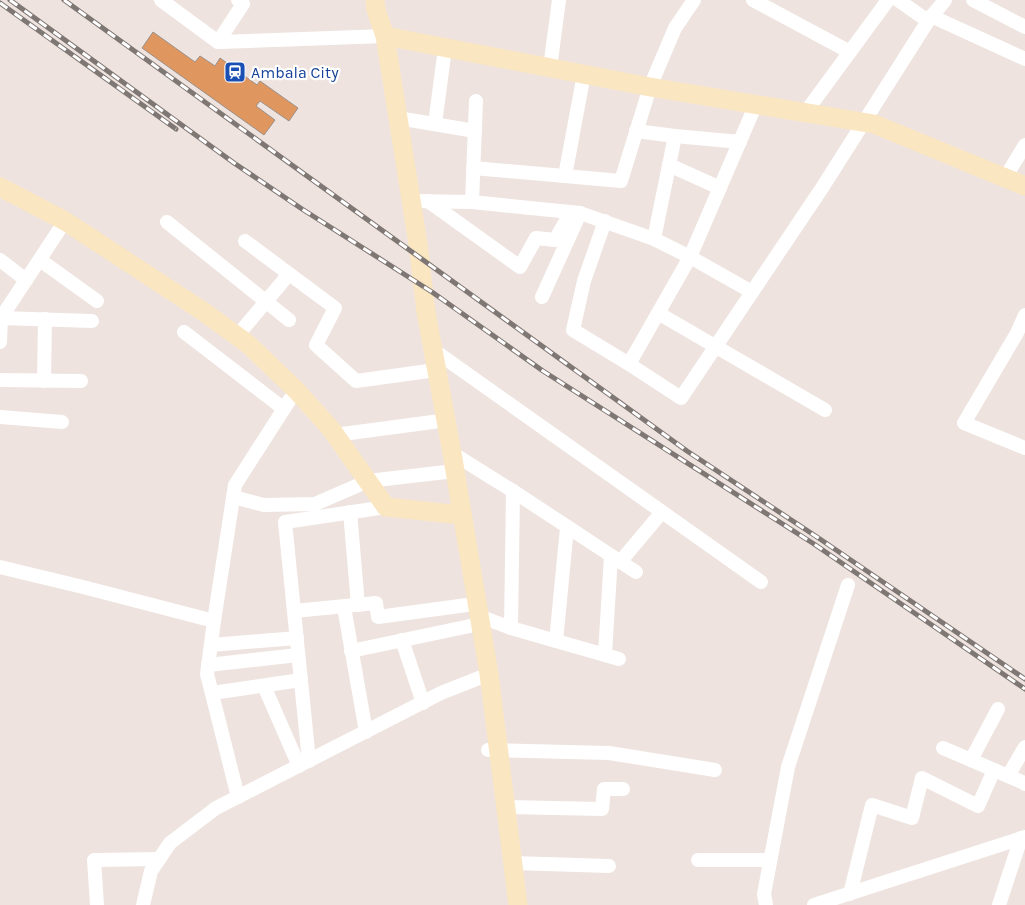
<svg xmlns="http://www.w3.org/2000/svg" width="1025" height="905" font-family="Karla,sans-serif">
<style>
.building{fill:#e0965f;stroke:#9a918b}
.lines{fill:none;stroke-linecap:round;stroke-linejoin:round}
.street{stroke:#fff;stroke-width:14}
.secondary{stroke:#fbe6c2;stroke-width:19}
.rail-casing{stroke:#7f7774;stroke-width:5}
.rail{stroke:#fff;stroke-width:3;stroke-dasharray:9;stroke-linecap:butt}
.labels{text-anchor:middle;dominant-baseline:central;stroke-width:4.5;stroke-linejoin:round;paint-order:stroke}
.transit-label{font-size:16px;fill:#164399;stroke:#fff;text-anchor:start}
</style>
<rect width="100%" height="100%" fill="#eee3de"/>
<path class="building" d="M153 32 195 62 200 56 215 66 220 58 257 85 260 81 298 108 289 121 260 101 256 106 275 120 264 135 142 48Z"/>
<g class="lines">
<g class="street">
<path d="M161 0 218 42 385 36"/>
<path d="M753 0 850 52"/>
<path d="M898 0 928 21"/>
<path d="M973 0 1025 27"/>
<path d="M931 16 1025 59"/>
<path d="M218 42 243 4 238 0"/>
<path d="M550 68 559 0"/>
<path d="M805 113 888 0"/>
<path d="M398 118 475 131"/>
<path d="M435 124 445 48"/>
<path d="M636 131 675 136 740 142"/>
<path d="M669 165 720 188"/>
<path d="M473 168 621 181 650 87 675 28 694 0"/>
<path d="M565 176 584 74"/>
<path d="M1005 178 1025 145"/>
<path d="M411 201 472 202 580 213 654 239 690 257 752 292"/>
<path d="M428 201 520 267 536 238 555 240 571 212"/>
<path d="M472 202 476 101"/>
<path d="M605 221 584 281 573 330 629 364 681 398 822 188 928 21 945 0"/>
<path d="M167 222 289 320"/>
<path d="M654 239 675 136"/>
<path d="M245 241 335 308 316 345 356 381 436 370"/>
<path d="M0 260 26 280"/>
<path d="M40 260 97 301"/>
<path d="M542 297 580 213"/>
<path d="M658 313 825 410"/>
<path d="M1025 315 1017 333 964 423 1025 448"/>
<path d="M1 318 92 321"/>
<path d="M184 332 284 409"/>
<path d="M237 336 289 274"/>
<path d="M0 342 1 318 65 221"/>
<path d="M432 349 761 582"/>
<path d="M629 364 690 257 756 104"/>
<path d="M0 380 81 381"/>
<path d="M44 381 45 319"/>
<path d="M0 417 62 422"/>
<path d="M335 435 440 421"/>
<path d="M452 453 513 491 636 572"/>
<path d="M233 497 264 505 315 504 368 481 446 472"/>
<path d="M350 512 358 605"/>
<path d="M620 562 662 512"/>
<path d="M0 567 83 587 214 621"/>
<path d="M344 607 366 732"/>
<path d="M294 611 376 603 378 617 467 605"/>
<path d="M479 616 511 628 619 659"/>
<path d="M511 628 513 491"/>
<path d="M402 640 423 703"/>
<path d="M556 641 567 528"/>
<path d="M211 645 297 638"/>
<path d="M351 651 470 626"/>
<path d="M605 654 611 556"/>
<path d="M208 665 298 655"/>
<path d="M264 686 299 766"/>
<path d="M212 693 301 680"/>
<path d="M943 748 1022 782 1025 784"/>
<path d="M488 750 609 753 715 770"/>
<path d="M971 760 998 709"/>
<path d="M309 761 285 522 386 507"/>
<path d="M1008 776 1025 747"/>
<path d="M238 797 207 674 214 621 235 485 296 390"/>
<path d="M506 807 602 809 604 789H623"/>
<path d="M698 860H770"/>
<path d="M513 863 609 866"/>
<path d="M850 894 872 805 912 818 922 778 978 806 994 770"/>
<path d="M97 905 94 860 159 859"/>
<path d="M143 905 151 871 170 843 216 808 441 693 489 674"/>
<path d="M766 905 764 894 788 767 848 585"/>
<path d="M814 905 1025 837"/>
<path d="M999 905 1021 838"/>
</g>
<g class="secondary">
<path d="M375 0 376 10 385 36 418 244 426 312 452 453 489 674 518 905"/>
<path d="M385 36 650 87 874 124 1025 186"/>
<path d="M0 187 65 221 204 312 248 344 296 390 331 429 386 507 452 514H462"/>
</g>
<g class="rail-casing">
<g id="rail">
<path d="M10 0 234 163 302 209 432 292 543 371 814 544 1025 689"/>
<path d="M64 0 687 451 820 539 1025 679"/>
<path d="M0 3 176 129"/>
</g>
</g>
<use href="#rail" class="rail"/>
</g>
<defs>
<g id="station-square" transform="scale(1.125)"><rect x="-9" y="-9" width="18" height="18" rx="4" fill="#1a4fb4" stroke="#fff"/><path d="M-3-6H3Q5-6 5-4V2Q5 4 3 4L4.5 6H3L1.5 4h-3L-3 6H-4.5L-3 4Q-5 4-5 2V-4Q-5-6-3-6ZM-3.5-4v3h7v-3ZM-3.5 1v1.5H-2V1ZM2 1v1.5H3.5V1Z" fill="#fff"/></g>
</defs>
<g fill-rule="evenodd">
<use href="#station-square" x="235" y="72"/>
</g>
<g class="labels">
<g class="transit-label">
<text x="251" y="72">Ambala City</text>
</g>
</g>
</svg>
